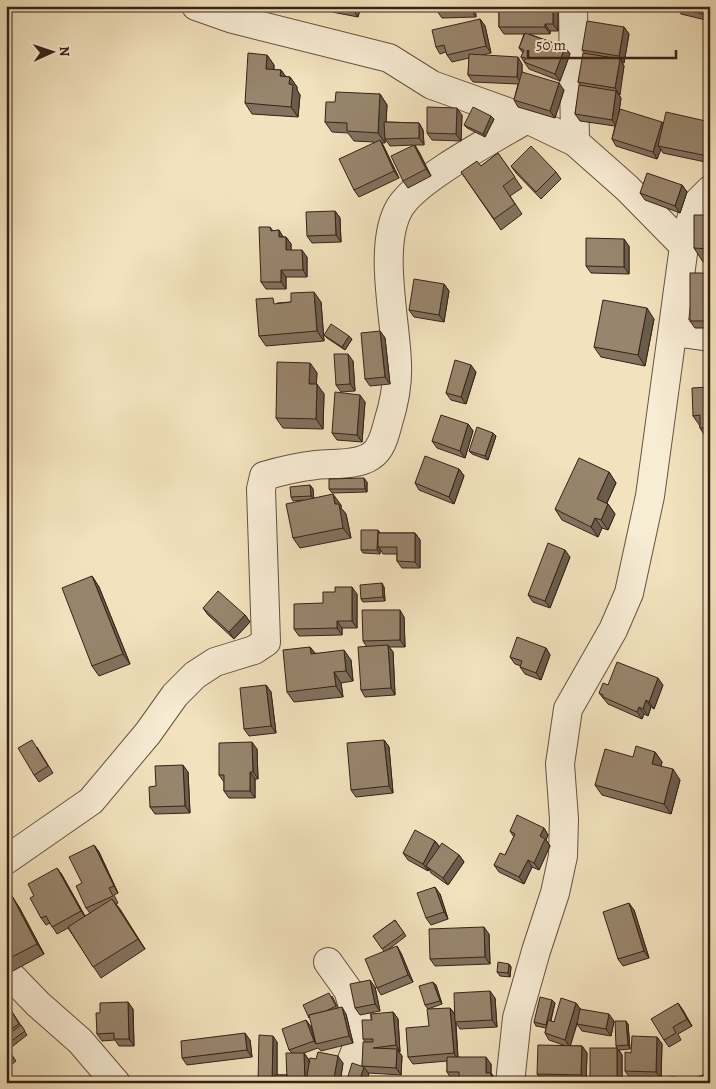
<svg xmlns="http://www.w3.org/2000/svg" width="716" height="1089" font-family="Alegreya,serif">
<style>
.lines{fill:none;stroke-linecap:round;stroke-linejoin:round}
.minor-casing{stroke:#665140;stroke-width:30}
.minor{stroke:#f7ecd4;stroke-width:28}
.wall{fill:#83725e;stroke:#372117}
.shaded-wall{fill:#6a5d4c;stroke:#372117}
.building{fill:#98856d;stroke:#372117}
</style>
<rect width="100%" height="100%" fill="#f2e2bd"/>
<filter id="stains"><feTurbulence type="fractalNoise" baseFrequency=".004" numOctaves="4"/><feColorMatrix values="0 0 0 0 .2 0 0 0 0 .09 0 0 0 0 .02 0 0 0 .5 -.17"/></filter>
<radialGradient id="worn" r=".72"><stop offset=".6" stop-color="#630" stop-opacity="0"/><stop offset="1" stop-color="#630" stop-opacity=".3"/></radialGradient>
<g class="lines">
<g class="minor-casing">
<g id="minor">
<path d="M196 6 233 19 389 58 432 85 527 119 575 142 627 188 684 246"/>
<path d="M573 6 575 142"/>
<path d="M674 332 710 337"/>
<path d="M6 860 91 801 148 733 175 695 195 675 215 662 254 650 266 642 261 489 264 476C281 471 298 467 316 465 332 463 357 466 371 456 382 449 385 434 388 423 394 404 398 384 397 364 396 320 377 245 400 207 418 178 495 138 527 119"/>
<path d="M328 962 348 990 356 1016 359 1042 343 1083"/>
<path d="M6 971 38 1004 80 1041 116 1083"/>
<path d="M510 1083 517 1018 536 951 555 893 563 856 564 819 560 764 568 709 613 630 629 593 650 496 684 246 695 205 710 190"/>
</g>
</g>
<use href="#minor" class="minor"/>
</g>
<g class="wall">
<path d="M329 6H361L358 17 332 12Z"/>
<path d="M437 6H475L476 17 442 18 437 11Z"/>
<path d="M710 6V21L681 14 676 7Z"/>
<path d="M494 7 558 8V31H550V34H529L565 47 570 54 560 81 529 69 521 57 523 53 519 48 524 34H504L499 27V14Z"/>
<path d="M480 19 485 26 491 53 482 55 522 64V72L564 90 555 118 518 107 514 100 518 84 473 82 468 75 469 58 452 62 447 55 446 52 440 54 436 47Z"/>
<path d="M624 27 629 34 624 63H622L624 66 619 95 621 98 618 117 662 122 663 124 710 122V163L663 153 661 149 657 159 616 146 612 139 615 126 580 121 575 114 580 85 578 82 585 54 582 50Z"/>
<path d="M267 55 274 65V70H281L286 77H290L297 87V90L300 95 298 117 252 114 245 103Z"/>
<path d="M380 94 387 105 386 122 419 123 423 130 424 145H415L419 152 431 176 408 188 403 181 413 145 390 146 385 139V143H382L384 147 399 178 359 197 354 190 374 142 354 141 348 133 332 132 325 122 335 102Z"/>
<path d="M462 115 461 141 432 140 427 133Z"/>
<path d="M491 116 494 119 485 137 467 128 464 125Z"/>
<path d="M498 153 522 188 510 196 522 214 501 230 461 172 481 166Z"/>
<path d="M511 166 556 172 561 179 541 199 516 173Z"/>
<path d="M682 185 687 192 680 213 645 200 640 193Z"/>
<path d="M335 211 340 218 341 242 312 243 307 236Z"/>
<path d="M710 215V262H703L694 248Z"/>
<path d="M270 227 273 231 279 230 283 237H286L291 244V250L307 257V277H286V289H266L261 282Z"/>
<path d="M629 246V274L591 273 586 266Z"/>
<path d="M710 273V328H695L690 321Z"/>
<path d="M444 284 449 291 444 322 414 317 409 310Z"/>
<path d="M291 302H321L324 341 266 346 259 336 277 303Z"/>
<path d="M654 319 645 366 601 357 594 347Z"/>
<path d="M380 331 385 338 390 384 370 386 365 379Z"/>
<path d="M324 335 352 339 345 350 327 338Z"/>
<path d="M353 361 355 391 341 392 336 385Z"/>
<path d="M310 363 317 373 316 384 324 394 323 429 283 428 276 418Z"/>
<path d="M710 367V439H707L700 428V426L693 416 709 387Z"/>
<path d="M476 372 466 404 451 400 446 393Z"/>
<path d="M365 402 362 442 337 440 332 433Z"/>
<path d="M468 424 473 431 465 458 437 448 432 441Z"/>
<path d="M493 433 496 436 488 460 472 454 469 451Z"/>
<path d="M459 469 464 476 454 504 419 490 415 483Z"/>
<path d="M609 472 616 483 607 503 608 504 615 514 608 530 602 528 598 537 562 520 555 509Z"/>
<path d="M367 482V492L332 493 329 489Z"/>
<path d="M310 485 313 489V498L341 505V508L346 514 351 538 300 548 293 538 303 500 293 501 291 497Z"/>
<path d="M378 530 380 533H415L420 540V568H402L397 561V554H383L380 549V554L363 553 361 550Z"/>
<path d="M570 557 550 608 533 602 528 595Z"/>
<path d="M92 576 99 587 130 664 99 676 92 666Z"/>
<path d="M384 587 385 601 363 602 361 599Z"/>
<path d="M357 594V628H342V635L299 636 294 629 323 603Z"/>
<path d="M203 608 245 615 250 622 234 639 208 615Z"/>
<path d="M404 617 405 647H389L393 652 395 695 365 697 361 690 367 647 363 641Z"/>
<path d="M310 647 315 653 351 660 353 681 341 683 343 697 294 702 287 692Z"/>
<path d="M546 648 550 655 541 680 525 674 520 667 521 666 515 664 510 657Z"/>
<path d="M266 685 271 692 276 733 249 736 244 729Z"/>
<path d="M608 685H663L654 709 651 707 648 716 644 714 642 719 608 704 599 693Z"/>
<path d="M384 740 389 747 393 793 356 797 351 790Z"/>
<path d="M37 747 53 773 39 782 34 775Z"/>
<path d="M257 749 258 779H255V798H229L224 791V782L219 775Z"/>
<path d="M655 752 662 762 661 766 680 780 671 814 602 795 595 785 633 757Z"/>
<path d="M188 772 190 813 155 814 150 807 156 786Z"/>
<path d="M544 828 548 835 546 840 550 846 539 870 532 867 524 884 499 872 494 865 505 855 514 837 510 831Z"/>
<path d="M435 841 440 847 459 855 464 862 448 885 431 873 429 869 428 871 408 860 403 853Z"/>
<path d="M94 845 99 852 118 893 114 895 118 903 116 904 145 949 101 978 68 928 57 934 50 923 46 925 41 918 34 896 57 868 62 875 85 916 90 913 86 908 82 883Z"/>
<path d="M440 894 448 919 431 925 426 918Z"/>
<path d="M6 899 19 907 44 954 11 972 6 966Z"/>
<path d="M634 910 649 958 623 966 618 959Z"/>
<path d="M395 920 406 936 389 949 401 953 413 982 381 995 377 988 384 951 373 936Z"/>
<path d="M489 934 490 964 435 966 430 959Z"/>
<path d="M509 964 511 967 510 977 500 976 497 972Z"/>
<path d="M433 982 436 985 442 1004 428 1009 425 1005Z"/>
<path d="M375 987 380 1011 360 1015 355 1008Z"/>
<path d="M332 996 338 1008 346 1014 353 1043 321 1051 318 1048 304 1053 309 1060V1066L343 1063 340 1083H258L277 1042V1075H287L292 1053 289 1050 306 1020 311 1027Z"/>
<path d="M495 998 497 1027 460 1029 456 1023 458 1057 491 1064V1073L496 1080H452L447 1072V1061L413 1064 408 1057 429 1026 450 1008 455 1014Z"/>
<path d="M555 1003 551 1021 554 1022 576 1003 580 1009 614 1021 611 1036 582 1031 577 1024 578 1021 570 1046H582L587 1053 586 1082 542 1081 537 1074 566 1046 549 1040 545 1033 546 1028 536 1026 534 1022Z"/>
<path d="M678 1003 692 1026 678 1034 681 1040 669 1047 664 1040Z"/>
<path d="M9 1007 27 1035 8 1050 16 1061 11 1065 6 1058V1008Z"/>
<path d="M133 1009 134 1046H119L115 1040 102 1041 97 1034 100 1013Z"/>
<path d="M393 1012 398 1019 400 1052H399L402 1056 401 1075 368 1073 369 1074 346 1083 363 1067 362 1066 365 1042 363 1039 372 1020Z"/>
<path d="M628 1024 630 1049 619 1050 622 1055V1083H591L590 1081 617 1048 616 1046Z"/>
<path d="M657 1037 662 1044 661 1078 675 1077 679 1083H648L654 1079 630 1078 625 1071 631 1053Z"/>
<path d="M250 1040 252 1057 187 1065 182 1058Z"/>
</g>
<g class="shaded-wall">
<path d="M354 6H361L358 17 353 10Z"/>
<path d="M471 6H475L476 17 471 10Z"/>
<path d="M553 6H557L558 8V31L553 24Z"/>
<path d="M480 19 485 26 491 53 486 46Z"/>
<path d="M545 24 550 31V34L545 27Z"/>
<path d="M624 27 629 34 624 63 619 56Z"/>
<path d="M565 47 570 54 560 81 555 74Z"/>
<path d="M267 55 274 65 273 79 266 69Z"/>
<path d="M518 57 522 64V84L517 77Z"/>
<path d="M620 59 624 66 620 95 615 88Z"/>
<path d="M281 70 288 80 280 76Z"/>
<path d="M290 77 297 87V90L300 95 298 117 291 107 289 84Z"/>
<path d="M559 83 564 90 555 118 550 111Z"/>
<path d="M616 91 621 98 617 127 612 120Z"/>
<path d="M380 94 387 105 385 143 378 133Z"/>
<path d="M457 108 462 115 461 141 456 134Z"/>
<path d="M491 116 494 119 485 137 483 134Z"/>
<path d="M662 122 667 129 658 146 661 149 657 159 653 152Z"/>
<path d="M419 123 423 130 424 145 419 138Z"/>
<path d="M380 140 384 147 399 178 394 171Z"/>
<path d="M414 145 419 152 431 176 426 169Z"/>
<path d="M682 185 687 192 680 213 675 206Z"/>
<path d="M335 211 340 218 341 242 336 235Z"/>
<path d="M279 230 283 237H279Z"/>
<path d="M286 237 291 244V257L286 250Z"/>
<path d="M624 239 629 246V274L624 267Z"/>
<path d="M302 250 307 257V277L303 270Z"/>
<path d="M281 270 286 277V289L281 282Z"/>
<path d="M444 284 449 291 444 322 439 315Z"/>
<path d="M314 292 321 302 324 341 317 331Z"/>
<path d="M647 308 654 319 645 366 638 355Z"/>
<path d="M380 331 385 338 390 384 385 377Z"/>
<path d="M349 336 352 339 345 350 342 347Z"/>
<path d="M348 354 353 361 355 391 350 384Z"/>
<path d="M310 363 317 373 316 394 309 384Z"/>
<path d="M471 365 476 372 466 404 461 397Z"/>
<path d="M317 384 324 394 323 429 316 419Z"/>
<path d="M360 395 365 402 362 442 357 435Z"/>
<path d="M468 424 473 431 465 458 460 451Z"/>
<path d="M493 433 496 436 488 460 485 456Z"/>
<path d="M459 469 464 476 454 504 449 497Z"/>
<path d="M609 472 616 483 604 509 597 499Z"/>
<path d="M364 478 367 482V492L365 489Z"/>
<path d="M310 485 313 489 314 500 311 496Z"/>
<path d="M333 494 341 505V508L346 514 351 538 343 528 335 504Z"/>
<path d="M608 504 615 514 608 530 601 520Z"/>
<path d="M595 518 602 528 598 537 591 527Z"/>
<path d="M378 530 380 533 378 547 380 549V554L377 550Z"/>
<path d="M415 533 420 540V568L415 562Z"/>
<path d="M565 550 570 557 550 608 545 601Z"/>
<path d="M92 576 99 587 130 664 123 654Z"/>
<path d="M382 583 384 587 385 601 383 597Z"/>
<path d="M352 587 357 594V628L352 621Z"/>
<path d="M400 610 404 617 405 647 400 640Z"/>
<path d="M245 615 250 622 234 639 229 632Z"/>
<path d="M337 621 342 628V635L337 628Z"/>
<path d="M388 645 393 652 395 695 391 688Z"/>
<path d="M310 647 318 658 311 654Z"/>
<path d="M546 648 550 655 541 680 536 673Z"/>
<path d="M344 650 351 660 353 681 346 671Z"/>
<path d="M334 672 341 683 343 697 336 686Z"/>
<path d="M658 678 663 685 654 709 649 702Z"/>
<path d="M266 685 271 692 276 733 271 726Z"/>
<path d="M646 700 651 707 648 716 643 709Z"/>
<path d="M639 707 644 714 642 719 637 712Z"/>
<path d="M384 740 389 747 393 793 389 786Z"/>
<path d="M252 742 257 749 258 779 253 772Z"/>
<path d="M655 752 662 762 659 774 652 764Z"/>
<path d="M183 765 188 772 190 813 185 806Z"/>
<path d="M673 769 680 780 671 814 664 804Z"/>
<path d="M250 772 255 779V798L250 791Z"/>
<path d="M544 828 548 835 546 840 550 846 539 870 534 863 540 836Z"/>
<path d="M435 841 440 848 426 866 429 869 428 871 423 864Z"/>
<path d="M94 845 99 852 118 893 114 886Z"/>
<path d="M459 855 464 862 448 885 443 878Z"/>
<path d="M528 860 532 867 524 884 519 877Z"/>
<path d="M57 868 62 875 86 918 81 911Z"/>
<path d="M435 887 440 894 448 919 444 912Z"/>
<path d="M12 896 19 907 44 954 37 944Z"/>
<path d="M112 899 120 909 145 949 138 939Z"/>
<path d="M629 903 634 910 649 958 644 951Z"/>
<path d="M484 927 489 934 490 964 485 957Z"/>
<path d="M397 946 401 953 413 982 408 975Z"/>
<path d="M509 964 511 967 510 977 508 973Z"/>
<path d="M370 980 375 987 380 1011 375 1004Z"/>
<path d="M433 982 436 985 442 1004 440 1001Z"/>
<path d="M490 991 495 998 497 1027 492 1020Z"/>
<path d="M552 1000 555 1003 548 1029 546 1025Z"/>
<path d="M128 1002 133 1009 134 1046 129 1039Z"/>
<path d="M576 1003 581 1010 570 1047 565 1040Z"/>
<path d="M678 1003 683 1010 692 1026 687 1019Z"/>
<path d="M342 1007 346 1014 353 1043 349 1036Z"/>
<path d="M450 1008 455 1015 458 1060 454 1053Z"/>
<path d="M393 1012 398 1019 400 1052 396 1045Z"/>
<path d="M609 1014 614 1021 611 1036 606 1029Z"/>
<path d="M306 1020 311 1027 316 1044 314 1041Z"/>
<path d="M626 1021 628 1024 630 1049 628 1045Z"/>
<path d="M245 1033 250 1040 252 1057 247 1050Z"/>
<path d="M273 1036 277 1042V1083H272Z"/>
<path d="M657 1037 662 1044 661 1079 656 1072Z"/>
<path d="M582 1046 587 1053 586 1082 581 1075Z"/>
<path d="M617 1048 622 1055V1083H618L617 1081Z"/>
<path d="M397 1049 402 1056 401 1075 396 1068Z"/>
<path d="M304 1053 309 1060 310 1083 306 1082 305 1081Z"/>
<path d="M338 1056 343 1063 340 1083H333Z"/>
<path d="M486 1057 491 1064V1080L486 1073Z"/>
<path d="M364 1067 369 1074 366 1083 360 1079Z"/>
<path d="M491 1073 496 1080V1083H491Z"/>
<path d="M675 1077 679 1083H675Z"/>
</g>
<g class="building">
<path d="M335 6H354L353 10Z"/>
<path d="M437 6H471V10L437 11Z"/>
<path d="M494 6H553V24H545V27H499V7H494Z"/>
<path d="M676 6H710V16L676 7Z"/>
<path d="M480 19 486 46 447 55 444 45 436 47 432 30Z"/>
<path d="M587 21 624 27 619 56 582 50Z"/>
<path d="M525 33 565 47 555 74 524 62 526 58 521 57 524 50 519 48Z"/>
<path d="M248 53 267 55 266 69 281 70 280 76 290 77 289 84 293 85 291 107 245 103Z"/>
<path d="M583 53 620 59 615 88 578 82Z"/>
<path d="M469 54 518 57 517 77 468 75Z"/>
<path d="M522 72 559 83 550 111 514 100Z"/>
<path d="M579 85 616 91 612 120 575 114Z"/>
<path d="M336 92 380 94 378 133 347 131V123L325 122 326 102H335Z"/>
<path d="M427 107 457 108 456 134 427 133Z"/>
<path d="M473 107 491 116 483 134 464 125Z"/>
<path d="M620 109 662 122 653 152 612 139Z"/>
<path d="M666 112 710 122V149L708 156 658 146Z"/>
<path d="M384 122 419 123V138L385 139Z"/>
<path d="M380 140 394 171 354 190 339 159Z"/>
<path d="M414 145 426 169 403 181 391 156Z"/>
<path d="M531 146 556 172 536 192 511 166Z"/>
<path d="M498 153 515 177 503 186 515 204 494 219 461 172 477 161 481 166Z"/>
<path d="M647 173 682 185 675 206 640 193Z"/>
<path d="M335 211 336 235 307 236 306 212Z"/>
<path d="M694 215H710V249L694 248Z"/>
<path d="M259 227H270L271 231 279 230V237H286V250H302L303 270H281V282H261Z"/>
<path d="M586 238 624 239V267L586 266Z"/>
<rect x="690" y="273" width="20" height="48"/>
<path d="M414 279 444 284 439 315 409 310Z"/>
<path d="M314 292 317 331 259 336 256 299 273 298 274 304 291 302V293Z"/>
<path d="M603 300 647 308 638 355 594 347Z"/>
<path d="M331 324 349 336 342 347 324 335Z"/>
<path d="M380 331 385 377 365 379 361 333Z"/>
<path d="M334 354H348L350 384 336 385Z"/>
<path d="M455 360 471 365 461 397 446 393Z"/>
<path d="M277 362 310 363 309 384H317L316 419 276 418Z"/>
<path d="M708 367H710V428H700V415L693 416 692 388 709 387Z"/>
<path d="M335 392 360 395 357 435 332 433Z"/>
<path d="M441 415 468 424 460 451 432 441Z"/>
<path d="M477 427 493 433 485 456 469 451Z"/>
<path d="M425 456 459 469 449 497 415 483Z"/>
<path d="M579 458 609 472 597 499 608 504 601 520 595 518 591 527 555 509Z"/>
<path d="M364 478 365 489H329V479Z"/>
<path d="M310 485 311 496 291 497 290 487Z"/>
<path d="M333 494 335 504H339L343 528 293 538 286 504Z"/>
<path d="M361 530H378L377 550H361Z"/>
<path d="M378 533H415V562L397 561V547H378Z"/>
<path d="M548 543 565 550 545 601 528 595Z"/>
<path d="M92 576 123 654 92 666 62 588Z"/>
<path d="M382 583 383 597 361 599 360 585Z"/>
<path d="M335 587H352V621H337V628L294 629V604L323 603V592H335Z"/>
<path d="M218 591 245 615 229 632 203 608Z"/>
<path d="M362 610H400V640L363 641Z"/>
<path d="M517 637 546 648 536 673 520 667 522 661 510 657Z"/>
<path d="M388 645 391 688 361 690 358 647Z"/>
<path d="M310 647 311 654 344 650 346 671 334 672 336 686 287 692 283 650Z"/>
<path d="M617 662 658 678 649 702 646 700 643 709 639 707 637 712 603 697V695L599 693 603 683 608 685Z"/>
<path d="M266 685 271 726 244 729 240 688Z"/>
<path d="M32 740 48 766 34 775 18 748Z"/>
<path d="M384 740 389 786 351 790 347 743Z"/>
<path d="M252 742 253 772H250V791H224V775H219V743Z"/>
<path d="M636 746 655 752 652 764 673 769 664 804 595 785 605 749 633 757Z"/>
<path d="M710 746V753L706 751Z"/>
<path d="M183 765 185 806 150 807 149 787 156 786 155 766Z"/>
<path d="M517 815 544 828 540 836 545 839 534 863 528 860 519 877 494 865 500 853 505 855 515 834 510 831Z"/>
<path d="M415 830 435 841 423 864 403 853Z"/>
<path d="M442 843 459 855 443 878 426 866Z"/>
<path d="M94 845 114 886 109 888 113 896 86 908 76 886 82 883 69 857Z"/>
<path d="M710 866V875L706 873Z"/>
<path d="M57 868 81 911 52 927 46 916 41 918 30 898 34 896 28 884Z"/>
<path d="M435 887 444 912 426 918 417 893Z"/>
<path d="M12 896 37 944 6 960V899Z"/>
<path d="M112 899 138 939 93 967 68 927Z"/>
<path d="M629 903 644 951 618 959 603 912Z"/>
<path d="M395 920 404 933 382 949 373 936Z"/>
<path d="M484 927 485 957 430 959 429 929Z"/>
<path d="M397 946 408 975 377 988 365 959Z"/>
<path d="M498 962 509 964 508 973 497 972Z"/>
<path d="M370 980 375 1004 355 1008 350 984Z"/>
<path d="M433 982 440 1001 425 1005 419 986Z"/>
<path d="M490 991 492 1020 455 1022 454 993Z"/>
<path d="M329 993 336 1006 326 1011 309 1015V1018L303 1005Z"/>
<path d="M540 997 552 1000 546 1025 534 1022Z"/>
<path d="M561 998 576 1003 565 1040 545 1033 548 1020 554 1022Z"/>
<path d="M128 1002 129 1039H114V1033L97 1034 96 1013H100V1003Z"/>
<path d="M678 1003 687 1019 673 1027 676 1033 664 1040 651 1019Z"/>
<path d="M9 1007 19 1024 6 1032V1008Z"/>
<path d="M342 1007 349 1036 316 1044 309 1015Z"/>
<path d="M450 1008 454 1053 408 1057 406 1028 429 1026 427 1009Z"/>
<path d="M580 1009 609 1014 606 1029 577 1024Z"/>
<path d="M393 1012 396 1045 373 1048 397 1049 396 1068 362 1066 363 1042H373V1039H363L362 1020H372L371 1014Z"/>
<path d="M306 1020 314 1041 289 1050 282 1029Z"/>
<path d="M615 1021H626L628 1045 616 1046Z"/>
<path d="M21 1025 25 1031 6 1045V1036Z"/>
<path d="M245 1033 247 1050 182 1058 181 1041Z"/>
<path d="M259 1035 273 1036 272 1083H258Z"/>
<path d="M632 1036 657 1037 656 1072 625 1071V1052L631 1053Z"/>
<path d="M538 1045 582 1046 581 1075 537 1074Z"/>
<path d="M6 1047 14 1058 9 1061 6 1058Z"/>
<rect x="590" y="1048" width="27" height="33"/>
<path d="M318 1052 338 1056 333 1083 306 1082 310 1058 316 1059Z"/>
<path d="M286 1053H304L305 1081H287Z"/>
<path d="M447 1057H486V1073H491V1083H459V1072H447Z"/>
<path d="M352 1063 364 1067 360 1079 371 1083H346Z"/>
<path d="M710 1072V1083H683Z"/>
<rect x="275" y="1075" width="12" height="8"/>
<path d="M675 1077V1083H648L647 1079Z"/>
</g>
<rect width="716" height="1089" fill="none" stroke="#f2e2bd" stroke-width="25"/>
<rect x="8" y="8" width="701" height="1074" fill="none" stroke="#372117" stroke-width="2.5"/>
<rect x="12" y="12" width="691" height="1064" fill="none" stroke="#372117"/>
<g transform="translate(52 52) rotate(87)" stroke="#f7ecd4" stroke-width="4" paint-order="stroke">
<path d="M0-4L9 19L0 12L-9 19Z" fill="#372117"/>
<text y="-8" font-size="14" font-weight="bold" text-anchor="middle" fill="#372117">N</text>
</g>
<path d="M528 50v8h148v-8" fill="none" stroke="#372117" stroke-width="2.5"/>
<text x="536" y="50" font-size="15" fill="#372117" stroke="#f7ecd4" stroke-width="4" paint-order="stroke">50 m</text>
<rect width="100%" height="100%" filter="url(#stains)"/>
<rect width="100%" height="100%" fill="url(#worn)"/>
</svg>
